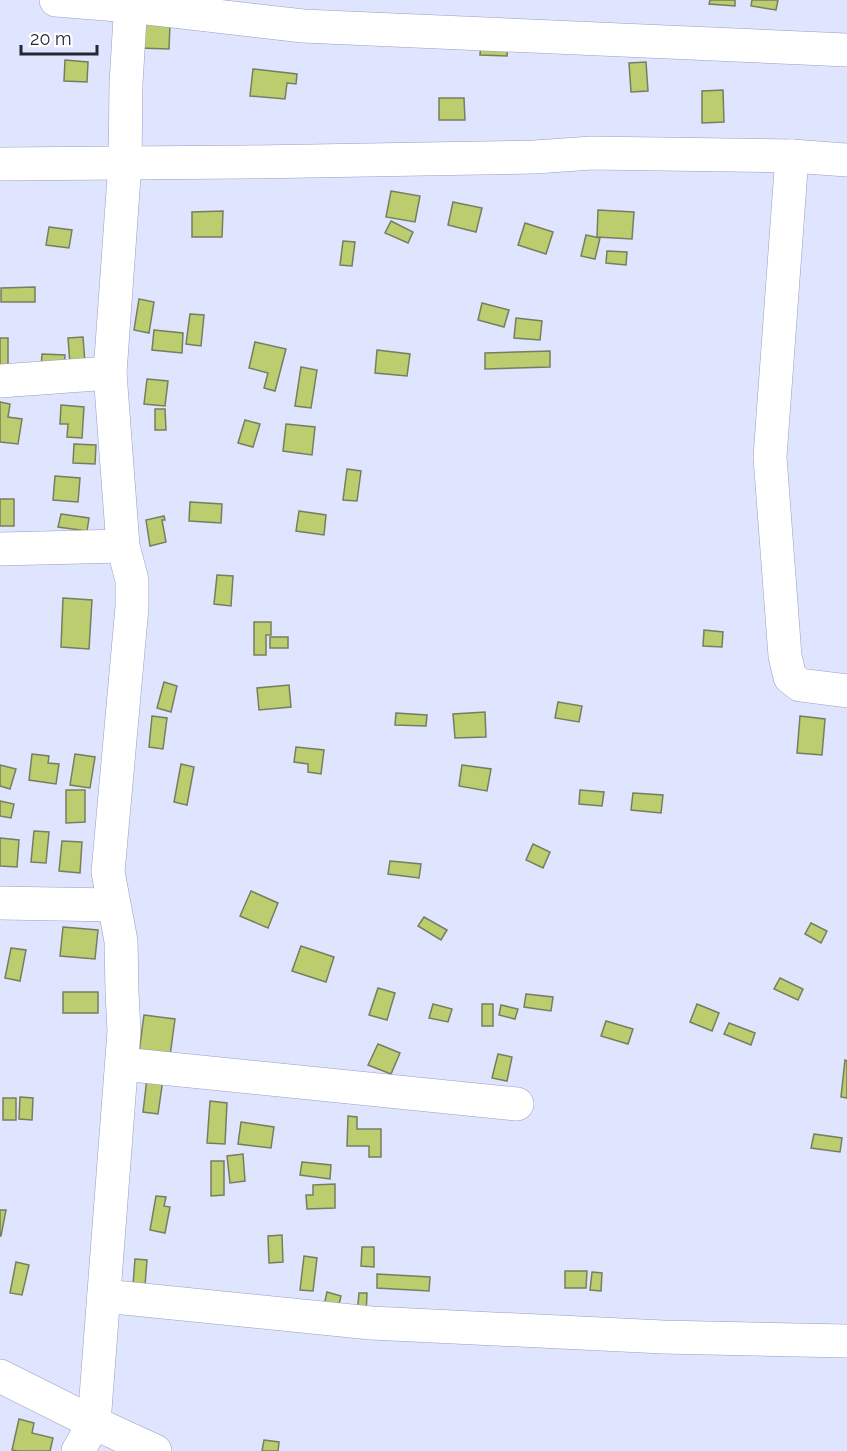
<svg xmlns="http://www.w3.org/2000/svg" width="847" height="1451" font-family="Raleway,sans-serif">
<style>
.building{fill:#bbcd6f;stroke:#777e5f;stroke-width:1.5}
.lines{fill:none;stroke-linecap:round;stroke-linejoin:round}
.minor-casing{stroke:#999fbe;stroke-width:34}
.minor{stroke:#fff;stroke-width:33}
</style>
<rect width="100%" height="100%" fill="#dfe4ff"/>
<g class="building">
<path d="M710 0H735V6L709 4Z"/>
<path d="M752 0H778L776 10 751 6Z"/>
<path d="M139 23 170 24 169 49 139 48Z"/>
<path d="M481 40 508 41 507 56 480 55Z"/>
<path d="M65 60 88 62 87 82 64 81Z"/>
<path d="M646 62 648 91 631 92 629 63Z"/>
<path d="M253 69 297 74 296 84 287 83 285 99 250 96Z"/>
<path d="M723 90 724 122 702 123V91Z"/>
<path d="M439 98H464L465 120H439Z"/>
<path d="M391 191 420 196 415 222 386 217Z"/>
<path d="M453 202 482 208 476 232 448 225Z"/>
<path d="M598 210 634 212 632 239 597 237Z"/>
<path d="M223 211 222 237H192V212Z"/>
<path d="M391 221 413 232 408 243 385 233Z"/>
<path d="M525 223 553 232 546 254 518 245Z"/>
<path d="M49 227 72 230 69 248 46 245Z"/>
<path d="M586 235 600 238 595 259 581 256Z"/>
<path d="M343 241 355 242 352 266 340 265Z"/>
<path d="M607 251 627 252 626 265 606 263Z"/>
<path d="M35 287V302H1V288Z"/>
<path d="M139 299 154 302 149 333 134 330Z"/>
<path d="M482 303 509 310 504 327 478 320Z"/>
<path d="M190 314 204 315 201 346 186 344Z"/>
<path d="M516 318 542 321 540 340 514 338Z"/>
<path d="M154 330 183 333 182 353 152 350Z"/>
<path d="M83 337 85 363 70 364 68 338Z"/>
<rect x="0" y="338" width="8" height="28"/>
<path d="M255 342 286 349 275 391 264 388 268 373 249 368Z"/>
<path d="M377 350 410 354 407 376 375 373Z"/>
<path d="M550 351V367L485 369V353Z"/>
<path d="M42 354 65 355 64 368 41 367Z"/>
<path d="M301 367 317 370 311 408 295 406Z"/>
<path d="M147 379 168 381 165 406 144 404Z"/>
<path d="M0 402 10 404 8 417 22 419 18 444 0 442Z"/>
<path d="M61 405 84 407 82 438 67 437 68 424H60Z"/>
<path d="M155 409H165L166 430H155Z"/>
<path d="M245 420 260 424 253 447 238 443Z"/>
<path d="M286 424 315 427 312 455 283 451Z"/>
<path d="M74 444 96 445 95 464 73 463Z"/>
<path d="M347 469 361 471 357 501 343 500Z"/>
<path d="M55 476 80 478 78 502 53 500Z"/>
<rect x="0" y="499" width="14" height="27"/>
<path d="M190 502 222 504 221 523 189 521Z"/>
<path d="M299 511 326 515 324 535 296 531Z"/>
<path d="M61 514 89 518 87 531 58 527Z"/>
<path d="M164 516 165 520H162L166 542 150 546 146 520Z"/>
<path d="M217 575 233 576 231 606 214 604Z"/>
<path d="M63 598 92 600 89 649 61 647Z"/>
<path d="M254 622H271V635H266V655H254Z"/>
<path d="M704 630 723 632 722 647 703 646Z"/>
<rect x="270" y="637" width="18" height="11"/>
<path d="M164 682 177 686 171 712 157 708Z"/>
<path d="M289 685 291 707 259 710 257 688Z"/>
<path d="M558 702 582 706 579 722 555 718Z"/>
<path d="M485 712 486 737 455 738 453 714Z"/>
<path d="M396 713 427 715 426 726 395 725Z"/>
<path d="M152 716 167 718 163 749 149 747Z"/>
<path d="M800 716 825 719 822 755 797 753Z"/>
<path d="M296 747 324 750 321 774 308 772V764L294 762Z"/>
<path d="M32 754 49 756 48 763 59 764 56 784 29 780Z"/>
<path d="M75 754 95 757 90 788 70 785Z"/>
<path d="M181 764 194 767 187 805 174 802Z"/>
<path d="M0 765 16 769 10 789 0 786Z"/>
<path d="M462 765 491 769 487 791 459 786Z"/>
<path d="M66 790H85V822L66 823Z"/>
<path d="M580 790 604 792 602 806 579 804Z"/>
<path d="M633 793 663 795 661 813 631 810Z"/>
<path d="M0 801 14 804 11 818 0 816Z"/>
<path d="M34 831 49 832 46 863 31 862Z"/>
<path d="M0 838 19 840 17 867 0 866Z"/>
<path d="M62 841 82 842 80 873 59 871Z"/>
<path d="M533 844 550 852 543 868 526 860Z"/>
<path d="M390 861 421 864 419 878 388 874Z"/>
<path d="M251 891 278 903 268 928 240 916Z"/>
<path d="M424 917 447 930 441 940 418 926Z"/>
<path d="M811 923 827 931 821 943 805 934Z"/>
<path d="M63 927 98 930 95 959 60 956Z"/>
<path d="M301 946 334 957 326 982 292 971Z"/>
<path d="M11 948 26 950 20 981 5 978Z"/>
<path d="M780 978 803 989 798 1000 774 989Z"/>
<path d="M378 988 395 993 387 1020 369 1015Z"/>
<rect x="63" y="992" width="35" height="21"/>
<path d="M526 994 553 997 551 1011 524 1007Z"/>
<path d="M433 1004 452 1009 448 1022 429 1018Z"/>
<rect x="482" y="1004" width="11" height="22"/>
<path d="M697 1004 719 1013 712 1031 690 1022Z"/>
<path d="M501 1005 518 1009 515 1019 499 1015Z"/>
<path d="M144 1015 175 1019 170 1056 139 1052Z"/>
<path d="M606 1021 633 1029 628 1044 601 1036Z"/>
<path d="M729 1023 755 1033 751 1045 724 1034Z"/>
<path d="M378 1044 400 1053 391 1074 368 1065Z"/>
<path d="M498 1054 512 1057 507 1081 492 1078Z"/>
<path d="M845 1060 847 1061V1098L841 1097Z"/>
<path d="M147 1078 163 1079 158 1114 143 1112Z"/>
<path d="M20 1097 33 1098 32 1120 19 1119Z"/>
<rect x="3" y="1098" width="13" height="22"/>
<path d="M210 1101 227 1103 225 1144 207 1143Z"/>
<path d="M348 1116 357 1117V1129H381V1157H369V1146H347Z"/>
<path d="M241 1122 274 1127 271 1148 238 1144Z"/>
<path d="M814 1134 842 1138 840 1152 811 1148Z"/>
<path d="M243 1154 245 1181 230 1183 227 1156Z"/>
<path d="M211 1161H224V1195L211 1196Z"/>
<path d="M302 1162 331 1165 330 1179 300 1175Z"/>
<path d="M335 1184V1208L307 1209 306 1195H313V1185Z"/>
<path d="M156 1196 166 1197 164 1206 170 1207 165 1233 150 1230Z"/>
<path d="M0 1210H6L1 1236H0Z"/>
<path d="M282 1235 283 1262 269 1263 268 1236Z"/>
<path d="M362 1247H374V1267L361 1266Z"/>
<path d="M304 1256 317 1258 313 1291 300 1290Z"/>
<path d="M135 1259 147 1260 145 1286 133 1285Z"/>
<path d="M16 1262 29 1265 22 1295 10 1293Z"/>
<path d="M565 1271H587L586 1288H565Z"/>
<path d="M592 1272 602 1273 601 1291 590 1290Z"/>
<path d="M377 1274 430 1277 429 1291 377 1288Z"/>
<path d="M327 1292 341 1296 336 1317 322 1314Z"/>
<path d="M359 1293H367L366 1316 357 1315Z"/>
<path d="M19 1419 34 1423 32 1433 53 1438 50 1451H18L12 1450Z"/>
<path d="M264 1440 279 1442 278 1451H262Z"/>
</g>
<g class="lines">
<g class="minor-casing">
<g id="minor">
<path d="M56 0 130 6 303 26 847 50"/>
<path d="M792 156 770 457 785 656 790 677 800 685 847 691"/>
<path d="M0 164 247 162 535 157 592 153 792 156 847 160"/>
<path d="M0 381 110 373"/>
<path d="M0 549 123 546"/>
<path d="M0 903 113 905"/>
<path d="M122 1064 517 1104"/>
<path d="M104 1296 371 1323 663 1337 847 1341"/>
<path d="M0 1376 94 1423 155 1451"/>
<path d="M78 1451 94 1423 124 1031 122 992 121 941 108 872 132 607V580L123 546 110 373 125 163 126 84 131 0"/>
</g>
</g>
<use href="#minor" class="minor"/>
</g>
<path d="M21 45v9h76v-9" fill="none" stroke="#242632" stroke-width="3"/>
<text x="30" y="45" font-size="18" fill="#242632" stroke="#ffffff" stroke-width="4.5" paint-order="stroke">20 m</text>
</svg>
